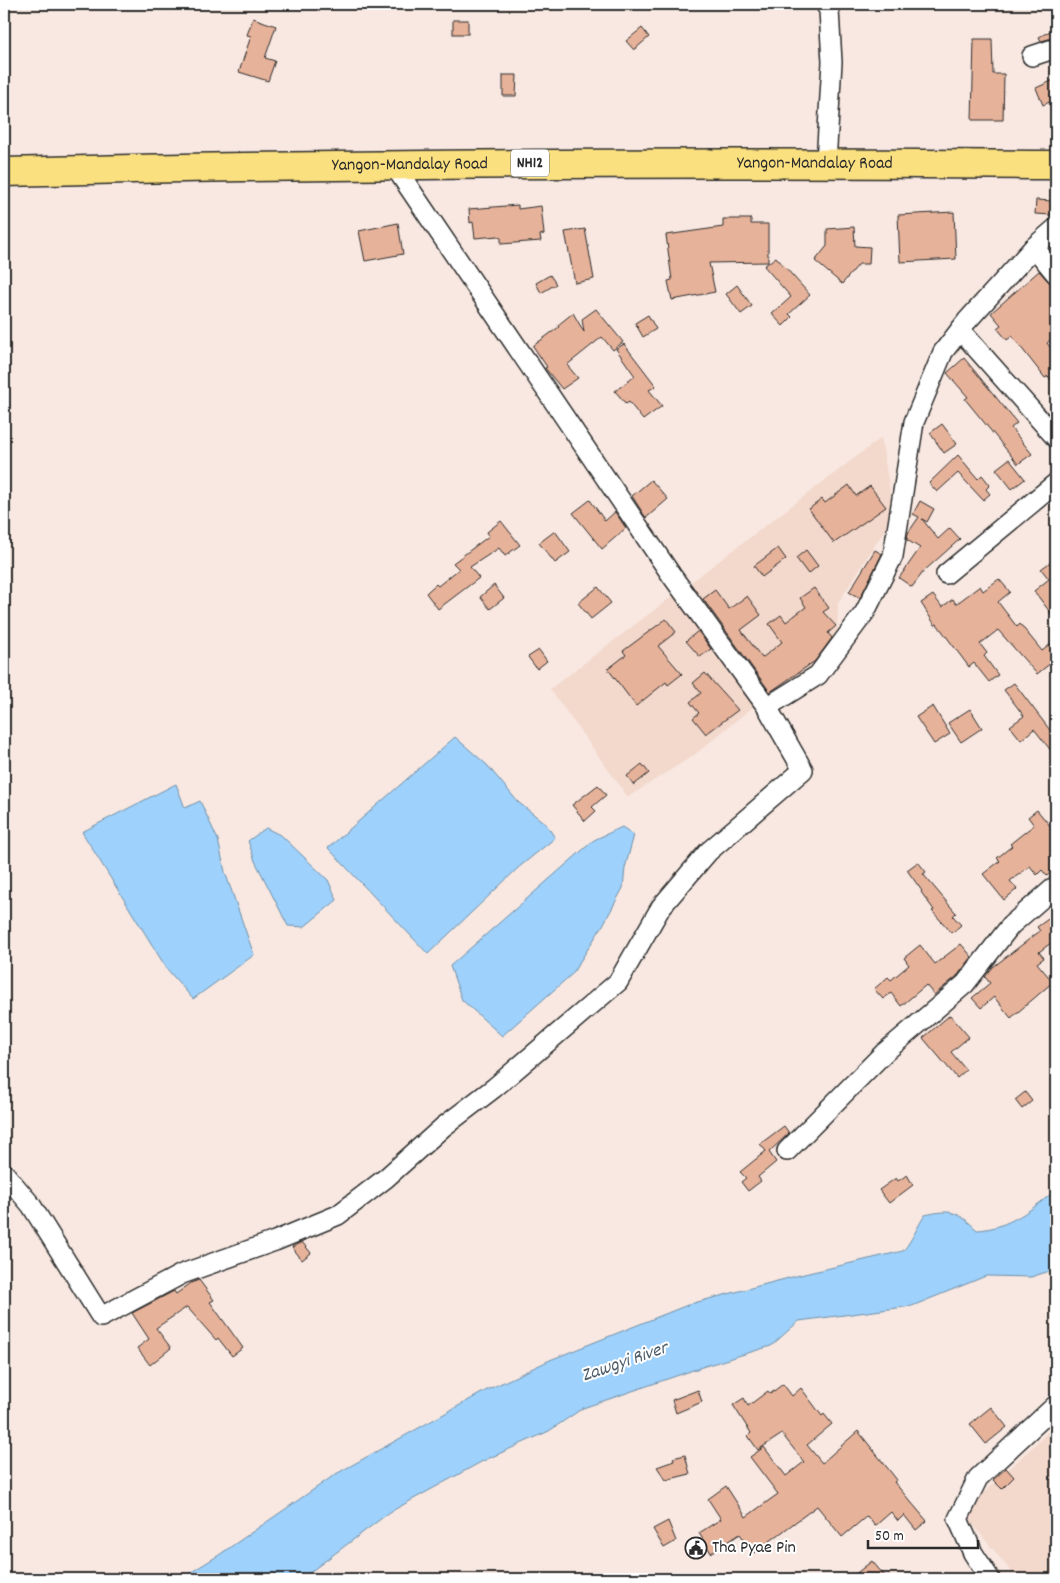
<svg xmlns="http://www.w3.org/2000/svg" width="1060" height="1583" font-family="Dekko,sans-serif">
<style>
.built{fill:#f3d8cc}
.water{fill:#9ed1fb;stroke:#708fa8}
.building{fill:#e7b29a;stroke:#2b2b2b}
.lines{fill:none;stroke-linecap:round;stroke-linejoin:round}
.minor-casing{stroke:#2b2b2b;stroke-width:22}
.highway-casing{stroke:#2b2b2b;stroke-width:31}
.minor{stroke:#fff;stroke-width:19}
.highway{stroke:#fbe080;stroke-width:28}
.labels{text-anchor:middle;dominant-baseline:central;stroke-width:4;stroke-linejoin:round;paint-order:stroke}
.shield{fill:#fff;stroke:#6b6b6b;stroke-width:1}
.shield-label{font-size:16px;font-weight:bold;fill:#2b2b2b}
.street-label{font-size:18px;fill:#2b2b2b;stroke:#fff}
.poi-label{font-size:18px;fill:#2b2b2b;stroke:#fff;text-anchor:start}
.water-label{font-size:19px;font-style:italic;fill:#4e5d69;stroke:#fff}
</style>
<rect width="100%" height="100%" fill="#f8e8e1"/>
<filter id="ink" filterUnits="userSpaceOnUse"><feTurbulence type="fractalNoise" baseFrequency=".02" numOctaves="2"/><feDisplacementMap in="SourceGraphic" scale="10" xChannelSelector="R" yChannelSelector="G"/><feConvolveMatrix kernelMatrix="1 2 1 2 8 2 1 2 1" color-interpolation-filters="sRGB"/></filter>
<g filter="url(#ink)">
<g class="built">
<path d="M881 438 894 515 838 603 837 649 749 710 694 755 628 797 550 689Z"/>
<path d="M1056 1425V1579H1017L963 1512Z"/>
</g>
<g class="water">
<path d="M455 737 487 765 518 802 546 824 555 838 518 868 428 954 328 848Z"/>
<path d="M176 784 185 808 200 801 218 840 225 872 254 955 193 999 167 969 82 832Z"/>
<path d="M622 827 634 835 625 868 623 888 603 925 572 974 502 1036 462 1000 450 966 594 840Z"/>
<path d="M266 828 282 836 328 880 337 900 304 927 288 926 255 861 248 841Z"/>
<path d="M1056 1190V1268L1053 1270 1031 1277 986 1276 912 1306 799 1321 771 1346 705 1366 583 1408 549 1431 481 1462 390 1512 301 1579H180L219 1555 336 1474 487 1390 550 1360 690 1304 800 1275 903 1251C913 1239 917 1227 925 1215 952 1209 957 1211 977 1230 1007 1229 1034 1208 1056 1190Z"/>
</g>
<g class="building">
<path d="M253 18 276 26 265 58 275 61 268 81 239 72 251 36 247 35Z"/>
<rect x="453" y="20" width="15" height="14"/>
<path d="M642 28 649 37 634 50 626 41Z"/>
<path d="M1056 28V37L1041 41 1039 37Z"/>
<path d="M974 39H992L993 74H1004L1003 120H972Z"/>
<path d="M503 75H517L516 96H503Z"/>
<path d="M1056 79V99L1043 105 1036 88Z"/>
<path d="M1036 200 1053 201 1052 215 1035 214Z"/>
<path d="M518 205V209L541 206 544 234 540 235 541 241 501 244V238L498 236 475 238 473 222 470 223 469 209Z"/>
<path d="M954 212 956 259 900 262 898 215Z"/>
<path d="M723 219H751V224H768V262L709 263 715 292 672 300 668 281 672 280 666 235 723 227Z"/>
<path d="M398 223 403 254 365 261 359 231Z"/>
<path d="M854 227 855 246 870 247 869 264H859L842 284 815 261 827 246V229Z"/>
<path d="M585 229 594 279 575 283 565 232Z"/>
<path d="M776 257 810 295 789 314 792 317 783 326 772 314 791 297 764 266Z"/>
<path d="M1039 271 1048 281 1056 285V335L1047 343 1056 355V386L1048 376 1045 378 1012 336 1007 340 997 328 1001 325 991 313Z"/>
<path d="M550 275 556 284 541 293 536 283Z"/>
<path d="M737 285 752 306 741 314 726 294Z"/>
<path d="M596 309 623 342 613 350 602 337 567 365 578 378 562 389 545 368 547 367 533 346 559 327 558 325 573 313 584 332 582 319Z"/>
<path d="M648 315 656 329 643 337 635 323Z"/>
<path d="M624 344 656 386 649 390 662 406 643 420 629 402 626 404 615 391 635 376 616 349Z"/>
<path d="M964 358 1017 423 1011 428 1032 454 1018 464 965 399 968 397 947 373Z"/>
<path d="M942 424 957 444 944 453 930 433Z"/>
<path d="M958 455 978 479 982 475 990 485 986 489 990 494 983 500 958 473 937 492 929 483Z"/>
<path d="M1009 459 1025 479 1012 489 996 469Z"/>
<path d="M651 480 668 499 646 518 632 496Z"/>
<path d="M849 485 856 496 870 486 886 507 834 543 809 509 822 499 825 503Z"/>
<path d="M590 500 605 521 615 512 626 528 602 549 573 513Z"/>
<path d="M920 501 934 509 927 522 922 519 938 539 950 528 960 539 924 571 912 587 899 578 920 548 907 540 908 533 919 517 913 514Z"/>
<path d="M501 521 520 545 505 556 499 548 470 567 479 578 438 609 426 593 436 584 438 586 459 569 453 563 489 536 487 532Z"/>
<path d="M555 531 570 552 555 563 539 543Z"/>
<path d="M778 548 786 559 762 577 754 566Z"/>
<path d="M806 550 818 566 808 574 796 558Z"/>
<path d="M875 550 882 554 860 598 849 592Z"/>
<path d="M1056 558V620L1034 591 1049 579 1041 569Z"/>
<path d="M999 579 1010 592 998 602 1017 627 1020 624 1042 651 1056 640V659L1037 674 998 630 980 644 987 653 984 656 998 675 989 682 974 663 969 667 937 624 935 625 921 603 933 595 942 607 953 599 956 604 980 586 983 591Z"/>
<path d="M494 585 504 598 490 609 480 597Z"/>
<path d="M598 587 611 603 591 619 578 603Z"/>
<path d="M814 588 829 608 823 612 836 626 828 633 832 638 815 661 770 692 703 599 715 590 729 609 747 596 761 615 741 630 762 658 782 642 769 624 781 615 786 622 806 607 800 598Z"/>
<path d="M666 619 676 632 658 646 682 674 668 685 666 682 636 706 608 669 626 655 623 651Z"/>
<path d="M698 631 711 649 700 657 686 641Z"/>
<path d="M539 650 547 661 537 669 528 657Z"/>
<path d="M705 673 738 710 706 734 693 718 699 713 690 702 701 693 693 683Z"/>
<path d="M1014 683 1056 738V757L1034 729 1021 740 1010 726 1024 716 1004 690Z"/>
<path d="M933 706 950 734 934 744 916 717Z"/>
<path d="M970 709 982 728 961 742 948 723Z"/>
<path d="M642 764 649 773 634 785 627 776Z"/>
<path d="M598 785 606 795 592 807 596 811 585 821 572 805Z"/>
<path d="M1037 810 1056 833V868L1047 876 1042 870 1037 875 1030 866 1010 881 1017 889 1004 900 983 874 1000 861 997 858 1012 846 1010 844 1034 825 1028 817Z"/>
<path d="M918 862 926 872 923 874 956 913 953 916 961 925 952 933 932 911 934 910 921 892 922 891 907 870Z"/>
<path d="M1051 917 1056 923V939L1039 952 1044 958 1037 963 1053 982 1011 1018 994 997 981 1008 972 998 990 983 985 977 993 967 1040 931 1037 927Z"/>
<path d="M961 944 972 957 957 976 934 995 926 985 901 1006 891 993 883 999 874 989 888 977 891 980 909 965 904 958 920 945 935 964Z"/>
<path d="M950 1015 969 1037 951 1052 966 1070 957 1078 923 1038Z"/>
<path d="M1025 1092 1032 1101 1022 1109 1015 1100Z"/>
<path d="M784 1126 789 1133 769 1152 776 1162 758 1177 761 1181 748 1191 741 1182 746 1178 740 1172 766 1151 760 1144Z"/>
<path d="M907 1175 913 1185 889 1203 879 1190 896 1178 898 1181Z"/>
<path d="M302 1242 311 1253 302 1260 292 1247Z"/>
<path d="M199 1280 214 1300 210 1302 243 1348 232 1356 218 1338 216 1340 187 1307 156 1328 171 1348 150 1365 137 1348 149 1339 132 1313 174 1291 176 1294 191 1283Z"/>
<path d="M783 1384 792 1396 801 1388 822 1416 824 1414 832 1424 807 1445 822 1463 858 1431 897 1480 894 1482 927 1521 916 1530 904 1515 898 1521 891 1512 875 1526 867 1516 842 1537 817 1506 754 1553 740 1534 711 1553 699 1533 721 1519 708 1499 726 1486 746 1517 778 1494 750 1457 764 1447 786 1476 804 1462 782 1434 758 1450 748 1436 751 1433 733 1405 744 1398 748 1406 768 1391 770 1394Z"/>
<path d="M698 1390 702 1402 676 1413 672 1400Z"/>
<path d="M991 1407 1007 1427 986 1444 970 1424Z"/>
<path d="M685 1455 690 1474 666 1480 657 1467 674 1461 673 1458Z"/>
<path d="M1006 1468 1014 1477 1002 1489 993 1480Z"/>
<path d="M668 1521 676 1541 664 1548 653 1529Z"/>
<path d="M872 1561 887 1579H849Z"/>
</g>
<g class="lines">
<g class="minor-casing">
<g id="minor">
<path d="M825 4 829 10 832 62 826 163"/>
<path d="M1032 56 1056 48"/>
<path d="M1034 247 1056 274"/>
<path d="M960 330 1056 438"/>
<path d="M946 574 1056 483"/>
<path d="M767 707 818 675 865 612 893 556 914 422 943 352 967 321 1034 247 1056 228"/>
<path d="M787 1151 884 1053 965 984 1011 925 1056 886"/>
<path d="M4 1173 31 1205 101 1317 182 1274 275 1241 338 1215 386 1178 443 1127 494 1088 618 982 661 907 708 852 803 770 767 707 672 576 393 164"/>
<path d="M990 1579 973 1553 958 1519 978 1478 1056 1405"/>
</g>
</g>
<g class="highway-casing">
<g id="highway">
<path id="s1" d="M4 172C355 163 705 162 1056 165"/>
</g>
</g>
<use href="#minor" class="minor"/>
<use href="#highway" class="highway"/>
</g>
</g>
<defs>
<g id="civic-ring" transform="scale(1.125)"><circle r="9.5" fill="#fff" stroke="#2b2b2b" stroke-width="1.5"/><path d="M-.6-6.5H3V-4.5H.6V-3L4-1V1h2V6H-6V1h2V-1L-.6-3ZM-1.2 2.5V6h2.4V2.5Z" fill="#2b2b2b"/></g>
</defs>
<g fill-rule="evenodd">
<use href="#civic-ring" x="696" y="1548"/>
</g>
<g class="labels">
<rect class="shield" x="511" y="149.5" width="38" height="27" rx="4"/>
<g class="shield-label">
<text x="530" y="163">NH12</text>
</g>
<g class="street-label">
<text stroke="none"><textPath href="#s1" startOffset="811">Yangon-Mandalay Road</textPath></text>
<text stroke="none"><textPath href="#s1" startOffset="406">Yangon-Mandalay Road</textPath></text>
</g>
<g class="poi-label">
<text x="712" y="1548">Tha Pyae Pin</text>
</g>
<g class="water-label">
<text transform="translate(625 1363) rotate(-19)">Zawgyi River</text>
</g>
</g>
<rect width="1060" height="1583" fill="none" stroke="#fff" stroke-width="20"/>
<rect x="10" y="10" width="1040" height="1563" fill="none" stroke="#2b2b2b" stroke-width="2" filter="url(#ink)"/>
<path d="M868 1540v8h110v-8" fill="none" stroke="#2b2b2b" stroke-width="2.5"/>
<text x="875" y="1540" font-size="15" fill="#2b2b2b" stroke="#ffffff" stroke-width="4" paint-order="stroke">50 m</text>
</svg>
